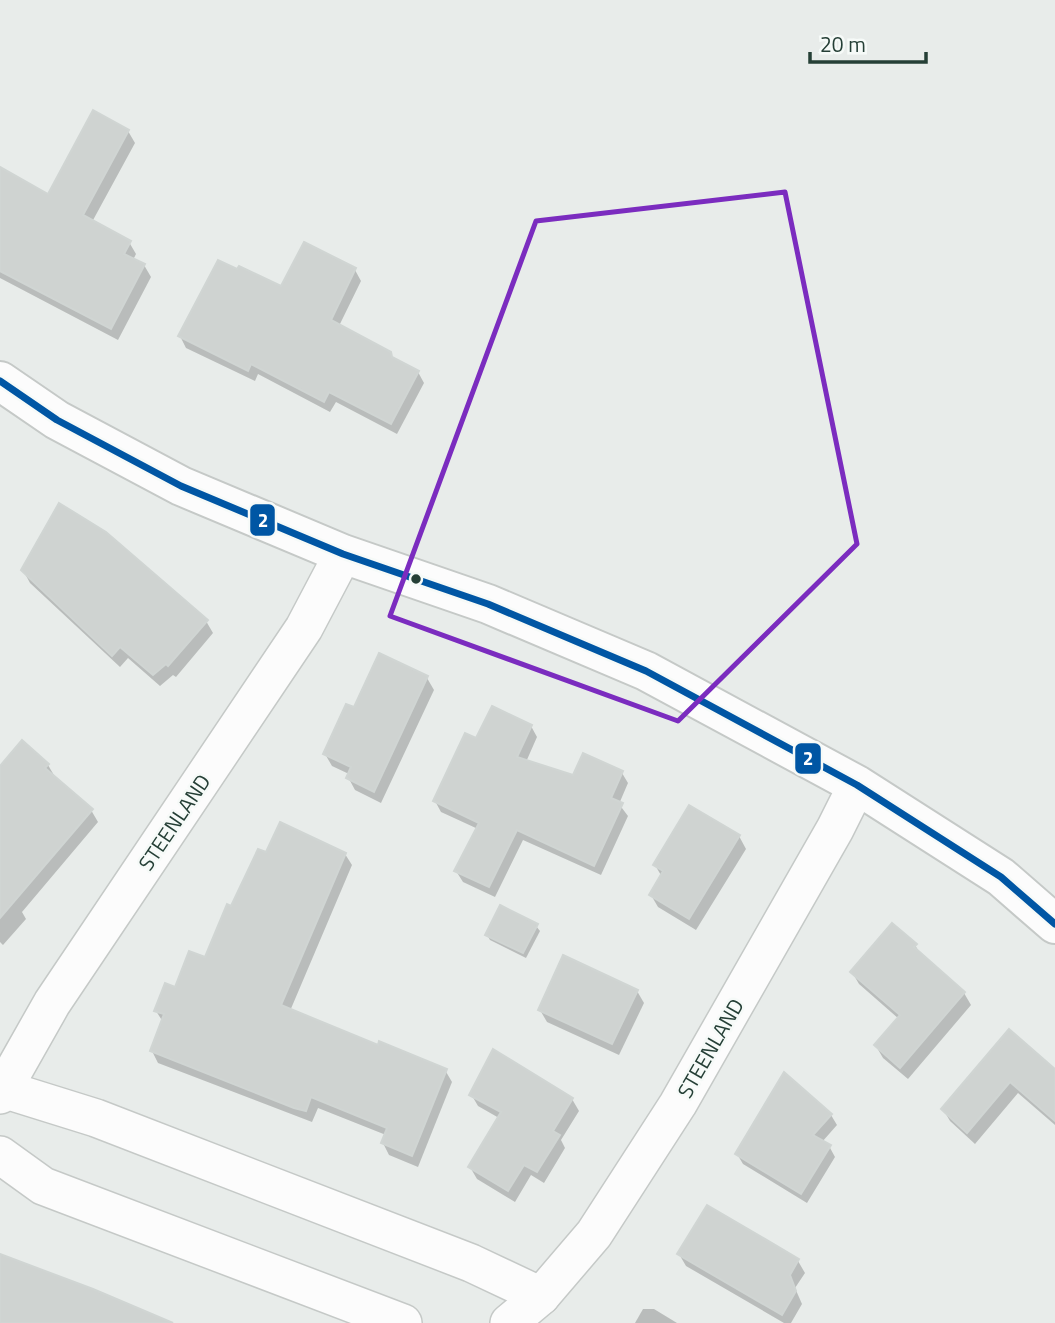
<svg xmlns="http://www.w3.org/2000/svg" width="1055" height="1323" font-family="'Titillium Web',sans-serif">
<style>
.shadow{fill:#0003}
.building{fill:#cfd3d1;stroke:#d0d5d3;stroke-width:2}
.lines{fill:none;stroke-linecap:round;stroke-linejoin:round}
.minor-casing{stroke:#c5c9c7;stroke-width:40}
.tertiary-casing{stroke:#c5c9c7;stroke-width:42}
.minor{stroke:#fcfcfc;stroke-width:37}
.tertiary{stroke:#fcfcfc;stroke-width:38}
.bus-1-casing{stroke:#f6faf8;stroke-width:12}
.bus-1{stroke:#0056a4;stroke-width:7}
.marked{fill:none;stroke:#7b2cbf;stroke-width:5;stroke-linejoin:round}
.bus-dot{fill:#253f36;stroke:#f6faf8;stroke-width:2.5}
.labels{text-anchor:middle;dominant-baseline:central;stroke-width:5;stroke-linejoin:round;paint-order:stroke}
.street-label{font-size:21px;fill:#253f36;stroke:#f6faf8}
.line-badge{stroke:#f6faf8;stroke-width:2.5}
.badge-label{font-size:19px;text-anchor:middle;font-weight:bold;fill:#fff}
</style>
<rect width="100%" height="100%" fill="#e8ecea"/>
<g class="shadow">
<path d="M128 131 135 143 92 222 129 242 136 254 133 260 144 265 151 277 118 340 0 278V169L49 196Z"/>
<path d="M355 270 361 281 339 326 418 372 424 383 397 434 336 402 330 412 258 374 255 381 186 348 180 336 282 289Z"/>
<path d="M23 570 206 621 213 633 176 677 173 675 160 686 128 658 120 667 30 583Z"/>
<path d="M427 678 434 690 381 803 355 790 348 777 349 774 332 766 325 754 355 710Z"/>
<path d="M531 726 537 737 526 762 574 777 622 773 628 783 619 804 628 816 601 875 523 840 495 897 463 882 456 871 478 829 441 812 435 801 477 740Z"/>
<path d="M48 765 55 777 91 810 98 822 22 912 26 919 3 945 0 942V769Z"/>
<path d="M739 836 746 849 696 930 658 907 651 895 662 877 655 865Z"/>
<path d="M345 854 352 865 290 1011 379 1047 445 1070 452 1082 418 1167 389 1155 383 1143 386 1135 318 1108 312 1122 158 1063 152 1051 163 1022 156 1011 206 959 232 908 267 855Z"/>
<path d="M536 926 540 931 526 958 490 940 487 935Z"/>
<path d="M915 945 922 957 964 993 971 1005 908 1079 883 1058 876 1046 899 1019 859 984 852 972Z"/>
<path d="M637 991 644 1003 619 1055 547 1022 540 1010Z"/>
<path d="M1009 1032 1055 1071V1125L1018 1093 975 1144 950 1121 943 1109Z"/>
<path d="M471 1094 572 1099 579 1111 561 1140 565 1148 544 1183 531 1175 515 1202 477 1179 470 1167 499 1118 478 1106Z"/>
<path d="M831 1115 837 1125 822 1142 829 1146 835 1157 807 1203 743 1164 737 1154Z"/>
<path d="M679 1254 798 1261 805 1273 795 1288 802 1304 791 1323H784L686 1266Z"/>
<path d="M643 1309H654L677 1323H635Z"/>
</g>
<g class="building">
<path d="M93 110 129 130 83 215 131 241 124 254 145 264 111 329 0 271V167L48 194Z"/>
<path d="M304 242 356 268 331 320 391 352 392 357 419 371 391 424 329 392 324 402 251 364 248 371 178 336 218 260 237 269 239 266 281 286Z"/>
<path d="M59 503 106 532 208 620 168 666 166 664 153 675 120 647 112 656 21 570Z"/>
<path d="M379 653 428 676 374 792 346 778 351 767 323 754 346 704 354 707Z"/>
<path d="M492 706 532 725 517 757 573 775 583 753 623 771 611 798 623 803 594 866 517 830 489 887 454 871 479 823 433 801 465 733 476 738Z"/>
<path d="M22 740 49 764 45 768 93 809 0 918V766Z"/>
<path d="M689 805 740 835 689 919 649 895 663 871 653 865Z"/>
<path d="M280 822 346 853 281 1005 378 1045 379 1041 447 1069 412 1156 381 1143 387 1128 311 1097 306 1111 294 1108 150 1051 164 1014 154 1011 165 983 175 987 189 951 205 957 227 904 231 906 258 849 266 852Z"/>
<path d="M500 905 538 924 523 953 485 935Z"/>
<path d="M892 923 917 944 914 947 965 992 900 1068 874 1045 900 1015 850 972Z"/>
<path d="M563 955 638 990 612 1044 538 1010Z"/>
<path d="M1009 1029 1055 1069V1121L1010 1082 967 1133 941 1109Z"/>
<path d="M493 1049 573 1098 553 1131 560 1135 537 1172 524 1165 508 1191 468 1167 501 1112 469 1095Z"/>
<path d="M784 1072 832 1114 813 1135 831 1145 801 1194 735 1154Z"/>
<path d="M707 1205 799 1259 790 1275 796 1291 782 1315 677 1254Z"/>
<path d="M0 1254 93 1289 173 1323H0Z"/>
</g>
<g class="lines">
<g class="minor-casing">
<g id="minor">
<path d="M3 1089 96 1118 471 1263 541 1296"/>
<path d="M0 1095 52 1003 304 628 343 554"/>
<path d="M0 1155 43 1186 403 1323"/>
<path d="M509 1323 541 1296 594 1234 678 1104 835 829 857 785"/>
</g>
</g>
<g class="tertiary-casing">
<path id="tertiary" d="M0 381 57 420 181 486 343 554 488 604 646 671 857 785 1001 877 1055 924"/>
</g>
<use href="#minor" class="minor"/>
<use href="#tertiary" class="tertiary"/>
<g class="bus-1-casing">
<path id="bus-1" d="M0 381 57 420 181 486 343 554 488 604 646 671 857 785 1001 877 1055 924"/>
</g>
<use href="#bus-1" class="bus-1"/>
</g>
<path class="marked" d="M785 192 857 544 678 721 390 616 536 221Z"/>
<circle class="bus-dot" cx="416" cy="579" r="6"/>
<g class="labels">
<g class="street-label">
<text transform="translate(174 822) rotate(-56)">STEENLAND</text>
<text transform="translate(710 1048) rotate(-60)">STEENLAND</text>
</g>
</g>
<g class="line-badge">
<rect x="249" y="503" width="27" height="34" rx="7" fill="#0056a4"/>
<rect x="794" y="742" width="28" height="33" rx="7" fill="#0056a4"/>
</g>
<g class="badge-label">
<text x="263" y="527">2</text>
<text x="808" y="765">2</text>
</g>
<path d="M810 52v10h116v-10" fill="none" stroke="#253f36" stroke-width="3.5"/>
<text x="820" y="52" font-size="21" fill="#253f36" stroke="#f6faf8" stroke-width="5" paint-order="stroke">20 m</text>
</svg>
